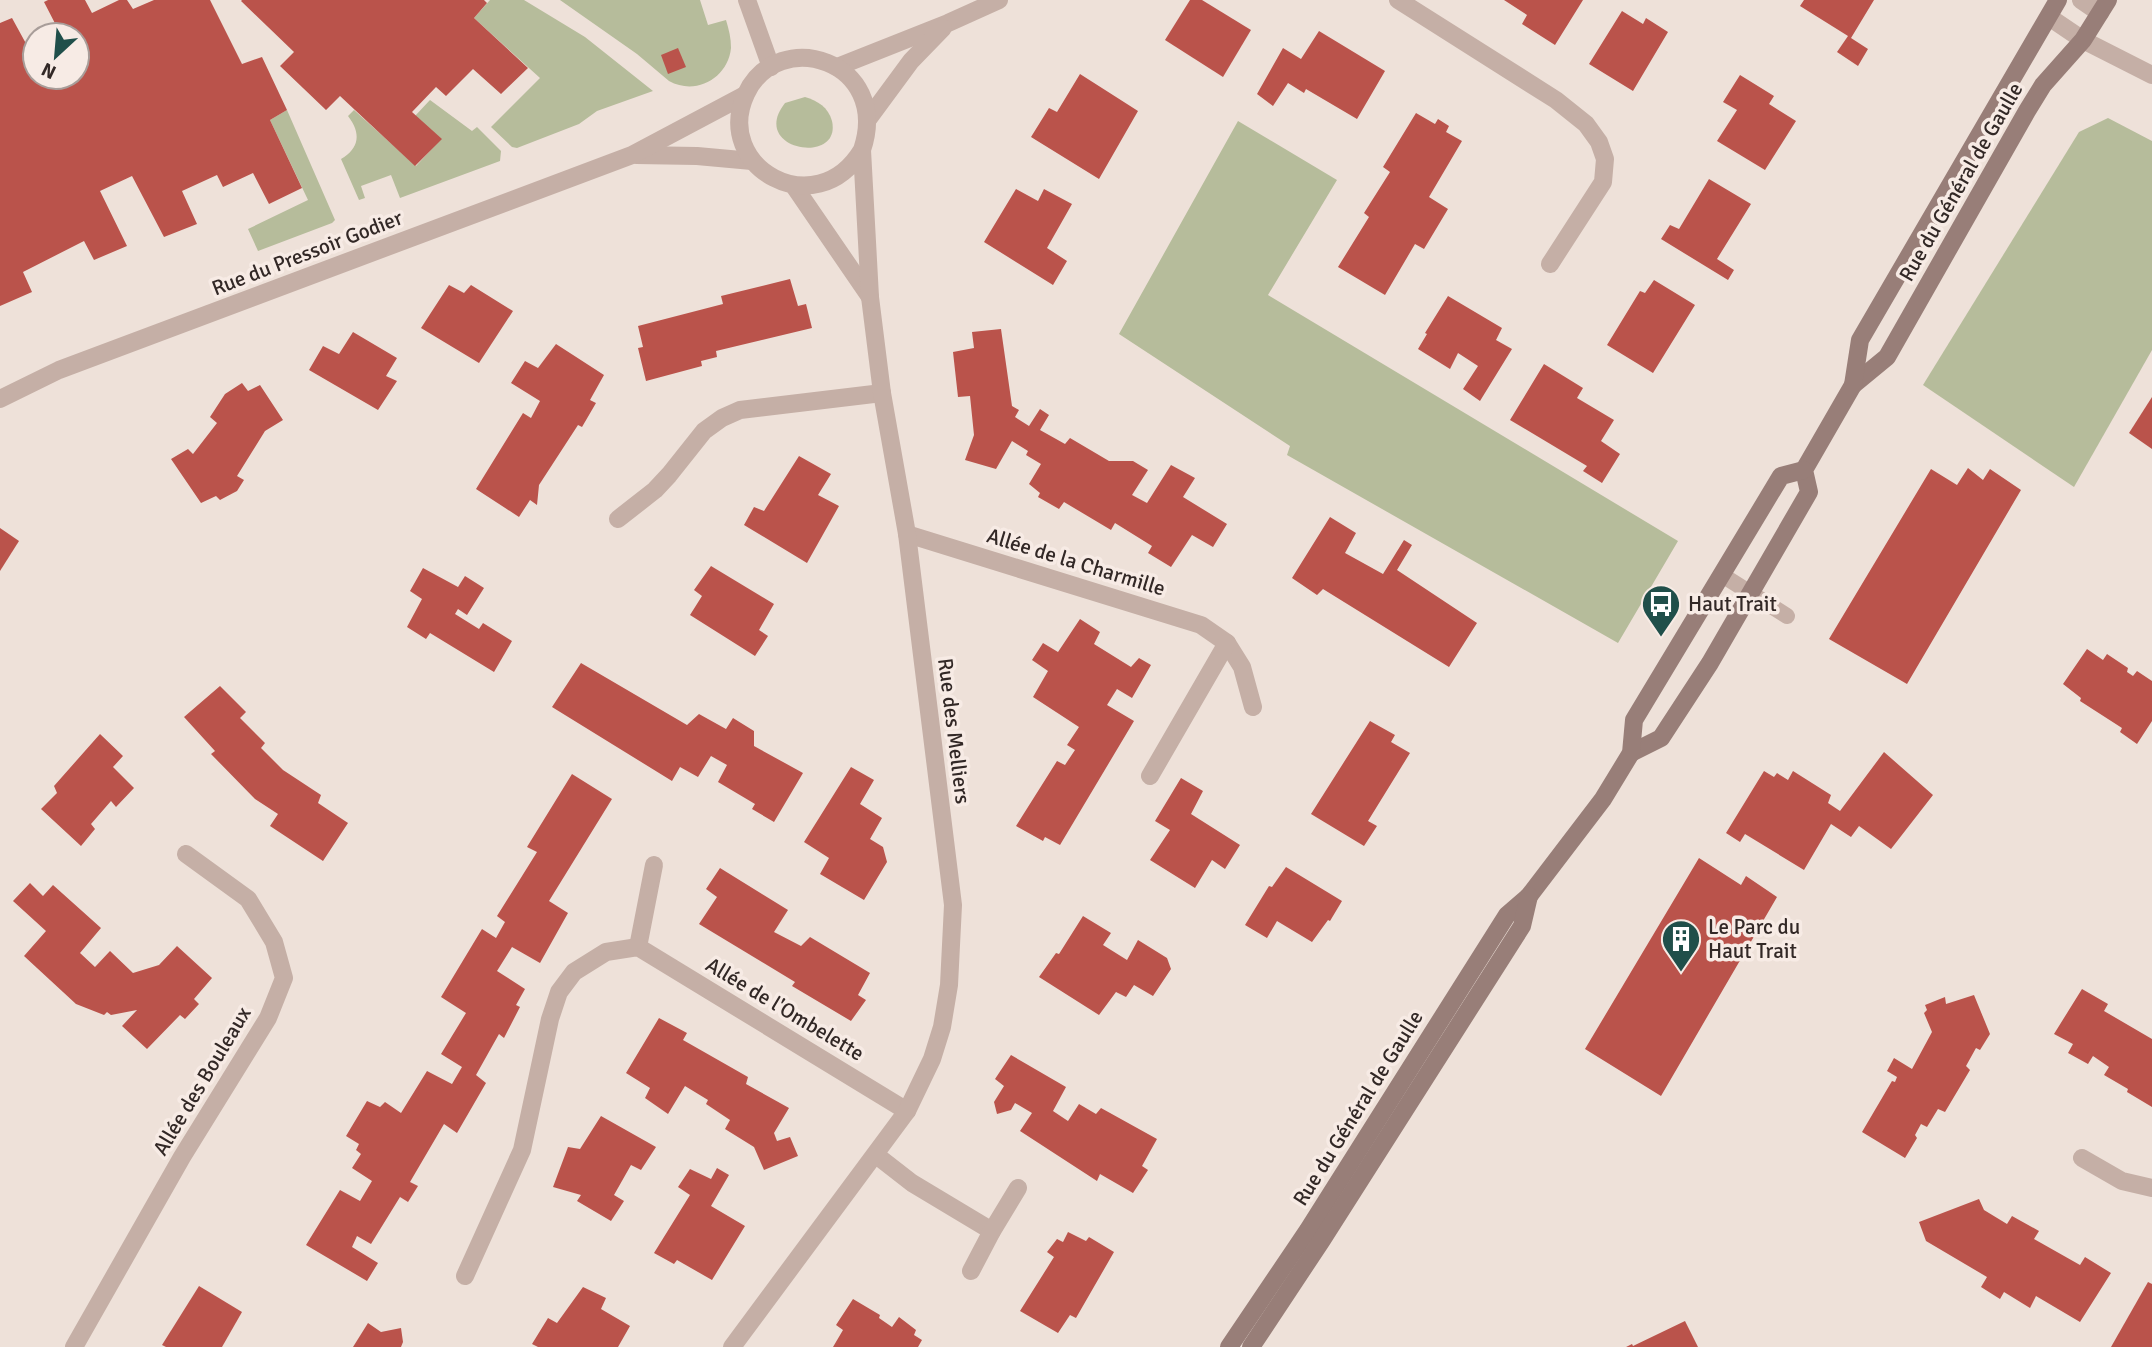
<svg xmlns="http://www.w3.org/2000/svg" width="2152" height="1347" font-family="Signika,sans-serif">
<style>
.green{fill:#b6bc9b}
.building{fill:#ba534b}
.lines{fill:none;stroke-linecap:round;stroke-linejoin:round}
.service{stroke:#c5afa6;stroke-width:16}
.minor{stroke:#c5afa6;stroke-width:18}
.tertiary{stroke:#c5afa6;stroke-width:18}
.secondary{stroke:#987e78;stroke-width:18}
.labels{text-anchor:middle;dominant-baseline:central;stroke-width:7;stroke-linejoin:round;paint-order:stroke}
.street-label{font-size:21px;fill:#322826;stroke:#f7ebe5}
.poi-label{font-size:21px;fill:#322826;stroke:#f7ebe5;text-anchor:start}
</style>
<rect width="100%" height="100%" fill="#eee1d9"/>
<g class="green">
<path d="M490 0H524L585 37 653 91 597 111 579 124 517 148 512 147 491 127 540 78 474 18Z"/>
<path d="M560 0H700L708 25 726 20C729 30 731 38 731 48 728 78 696 96 669 81L637 54Z"/>
<path d="M805 97C818 101 828 107 832 121 842 166 748 150 785 103Z"/>
<path d="M430 100 472 131 477 127 501 151 500 161 400 198 391 175 361 186 365 198 359 200 341 159C360 148 361 133 348 116L354 110 416 166 441 139 415 116Z"/>
<path d="M287 110 335 220 332 223 258 251 248 229 308 200 270 120Z"/>
<path d="M2108 118 2152 141V350L2074 487 1923 385 2079 132Z"/>
<path d="M1238 121 1337 180 1268 295 1678 541 1618 643 1287 455 1290 446 1119 334Z"/>
</g>
<g class="building">
<path d="M48 0H85L92 13 119 0H127L133 9 154 0H210L242 64 262 57 287 110 270 120 302 188 269 204 253 173 223 187 217 175 182 191 197 224 164 237 132 176 100 191 127 246 94 260 84 241 23 272 32 292 0 306V23L12 18 35 60V77H77V35H61L44 2Z"/>
<path d="M242 0H484L487 3 474 18 528 68 501 94 473 69 446 96 436 87 412 112 442 139 415 166 340 96 326 110 280 66 294 52 241 1Z"/>
<path d="M1190 0H1202L1251 30 1223 77 1165 40Z"/>
<path d="M1504 0H1583L1555 45 1522 24 1527 15Z"/>
<path d="M1804 0H1874L1851 38 1868 49 1858 66 1837 52 1848 36 1800 6Z"/>
<path d="M1622 11 1643 24 1646 18 1668 32 1633 91 1589 64Z"/>
<path d="M1319 31 1385 71 1357 119 1306 89 1304 93 1288 83 1273 106 1257 94 1283 48 1301 59Z"/>
<path d="M678 48 686 67 668 74 661 55Z"/>
<path d="M1080 74 1138 111 1099 179 1031 137 1049 108 1057 112Z"/>
<path d="M1740 75 1774 96 1769 104 1796 121 1765 170 1717 141 1737 110 1723 102Z"/>
<path d="M1416 113 1435 124 1438 119 1449 126 1446 132 1462 141 1429 197 1448 209 1424 249 1415 244 1385 295 1338 267 1369 217 1364 213 1390 172 1383 167Z"/>
<path d="M1709 179 1751 204 1717 259 1734 270 1728 280 1661 239 1670 225 1679 229Z"/>
<path d="M1016 189 1038 201 1044 189 1072 204 1047 248 1067 261 1053 285 984 242Z"/>
<path d="M790 279 798 306 806 304 812 328 716 351 717 357 701 361 702 366 646 381 638 348 643 347 638 326 723 304 721 296Z"/>
<path d="M1654 280 1695 305 1653 373 1607 345 1640 291 1645 293Z"/>
<path d="M449 285 464 293 471 285 513 311 479 363 421 328Z"/>
<path d="M1448 296 1502 328 1496 340 1512 349 1480 401 1463 389 1478 366 1458 353 1450 369 1418 349 1427 334 1425 333Z"/>
<path d="M1001 329 1012 406 1019 410 1015 417 1029 426 1040 409 1049 415 1040 430 1065 444 1070 438 1109 461H1133L1148 470 1132 495 1147 503 1171 465 1195 478 1183 497 1227 524 1213 547 1192 535 1171 567 1148 553 1152 546 1115 523 1111 530 1064 502 1059 509 1038 497 1040 493 1029 484 1041 464 1026 455 1028 451 1012 441 996 469 965 460 974 435 970 396 958 397 953 352 974 348 972 332Z"/>
<path d="M353 332 397 358 386 376 397 381 378 410 309 370 323 346 339 354Z"/>
<path d="M556 344 604 375 590 400 596 403 582 427 578 425 539 485 537 505 530 500 519 517 476 489 523 413 531 418 540 401 511 383 525 361 538 368Z"/>
<path d="M1544 364 1583 388 1577 398 1614 420 1601 441 1620 454 1602 483 1583 471 1587 466 1510 420Z"/>
<path d="M242 383 248 391 260 385 283 420 265 431 237 476 244 480 237 491 220 500 216 496 201 503 171 459 188 449 193 454 217 423 210 417 225 394Z"/>
<path d="M2152 397V449L2129 433Z"/>
<path d="M799 456 831 474 818 495 839 506 807 563 744 525 754 507 764 511Z"/>
<path d="M1968 468 1983 480 1990 469 2021 490 1907 684 1829 639 1931 469 1957 485Z"/>
<path d="M1330 517 1356 533 1345 553 1383 574 1404 540 1412 545 1397 570 1477 623 1449 667 1323 589 1317 595 1292 578Z"/>
<path d="M0 528 19 541 0 571Z"/>
<path d="M711 566 774 604 759 630 768 636 755 656 690 615 702 596 694 590Z"/>
<path d="M423 568 458 587 465 576 484 588 467 615 458 609 455 614 479 629 483 623 512 641 494 672 430 633 426 639 407 627 422 599 410 591Z"/>
<path d="M1080 619 1100 632 1094 644 1131 667 1139 658 1151 665 1132 698 1117 689 1107 705 1134 721 1060 845 1045 837 1043 841 1016 826 1057 761 1065 765 1075 750 1067 745 1079 727 1033 697 1048 671 1032 660 1043 643 1058 652Z"/>
<path d="M2087 649 2103 660 2107 654 2128 668 2127 672 2133 676 2137 671 2152 681V721L2137 744 2120 732 2122 728 2080 701 2081 698 2063 684Z"/>
<path d="M581 663 687 725 699 714 726 729 733 718 754 731V746L803 773 774 822 752 809 755 804 718 782 727 765 711 756 698 777 680 767 672 781 552 707Z"/>
<path d="M220 686 246 712 240 718 265 743 261 748 283 770 321 795 318 803 348 823 323 861 270 826 278 814 255 799 211 754 215 751 184 717Z"/>
<path d="M1370 721 1395 735 1391 742 1410 753 1368 821 1377 826 1364 846 1311 814Z"/>
<path d="M100 734 123 756 113 767 134 788 116 807 111 801 91 824 95 829 81 846 41 809 57 793 54 786Z"/>
<path d="M1884 752 1933 795 1891 849 1859 826 1851 837 1831 824 1804 870 1745 834 1740 842 1726 833 1764 771 1774 777 1777 773 1788 780 1793 771 1831 795 1828 803 1840 811Z"/>
<path d="M851 767 874 780 860 804 882 818 870 839 883 847 887 862 864 900 820 874 829 858 804 842Z"/>
<path d="M572 774 612 799 549 901 568 913 540 963 512 947 497 971 525 989 516 1005 520 1007 504 1038 499 1034 476 1075 486 1083 457 1133 444 1124 410 1182 418 1186 408 1202 400 1197 371 1244 357 1236 352 1247 378 1263 367 1281 306 1245 340 1190 360 1201 372 1181 352 1168 361 1154 356 1150 359 1144 346 1136 367 1101 380 1107 385 1102 401 1113 427 1071 452 1084 462 1067 441 1054 466 1013 441 997 482 929 496 938 505 922 497 916 537 852 527 847Z"/>
<path d="M1181 778 1203 791 1191 814 1240 845 1225 869 1212 860 1195 888 1150 860 1170 830 1155 821Z"/>
<path d="M1699 858 1741 885 1746 876 1777 897 1661 1096 1585 1049Z"/>
<path d="M1286 867 1342 901 1330 921 1328 920 1312 942 1277 921 1267 938 1245 925 1269 886 1272 887Z"/>
<path d="M720 868 788 910 774 932 801 946 810 937 870 973 858 995 866 1000 851 1021 792 986 795 982 699 924 717 897 706 889Z"/>
<path d="M30 883 43 896 53 885 101 928 80 953 95 967 110 951 133 973 159 965 177 946 212 978 194 999 199 1004 185 1019 180 1015 147 1049 122 1026 137 1010 111 1015 107 1012 104 1015 76 1004 24 956 46 931 13 901Z"/>
<path d="M1083 916 1111 933 1103 945 1127 960 1138 940 1167 958 1171 969 1153 996 1134 985 1126 997 1116 992 1099 1015 1039 977 1056 953 1059 954Z"/>
<path d="M2082 989 2108 1004 2104 1011 2152 1039V1107L2127 1092 2128 1089 2104 1075 2109 1067 2093 1056 2088 1064 2068 1053 2073 1044 2054 1034Z"/>
<path d="M1974 995 1990 1034 1980 1050 1976 1048 1966 1066 1970 1070 1945 1112 1938 1109 1927 1127 1921 1124 1915 1135 1917 1138 1905 1158 1862 1132 1892 1081 1895 1082 1897 1077 1887 1071 1894 1058 1912 1069 1932 1032 1924 1013 1927 1010 1925 1005 1945 997 1946 1004Z"/>
<path d="M659 1018 687 1033 683 1040 748 1077 746 1084 789 1108 774 1133 777 1141 790 1137 798 1156 764 1170 754 1147 725 1129 730 1120 706 1104 708 1100 685 1086 668 1114 645 1098 650 1088 626 1073Z"/>
<path d="M1011 1055 1066 1087 1053 1111 1068 1121 1079 1104 1096 1114 1101 1108 1157 1139 1142 1166 1148 1170 1133 1193 1100 1174 1097 1181 1020 1131 1032 1113 1015 1103 1011 1110 997 1114 994 1102 1004 1086 995 1079Z"/>
<path d="M601 1116 656 1147 641 1170 631 1165 614 1195 624 1201 611 1221 577 1201 581 1195 553 1187 568 1147 580 1149Z"/>
<path d="M717 1168 729 1175 711 1206 745 1226 712 1280 677 1260 674 1264 654 1253 690 1195 678 1187 690 1169 711 1179Z"/>
<path d="M1979 1199 1984 1210 2007 1224 2012 1216 2039 1231 2034 1239 2080 1265 2085 1257 2111 1273 2080 1322 2036 1296 2030 1308 2004 1292 2000 1299 1981 1287 1987 1277 1926 1241 1919 1222Z"/>
<path d="M1068 1232 1086 1241 1089 1237 1114 1252 1076 1318 1070 1315 1058 1333 1020 1311 1054 1257 1047 1252 1057 1239 1063 1242Z"/>
<path d="M2148 1282 2152 1284V1347H2111Z"/>
<path d="M199 1286 242 1312 222 1347H166L162 1345Z"/>
<path d="M583 1287 606 1298 601 1309 630 1326 618 1347H538L532 1344 548 1318 557 1323Z"/>
<path d="M853 1299 880 1315 879 1318 892 1327 899 1317 916 1330 914 1335 922 1340 918 1347H833L843 1330 836 1325Z"/>
<path d="M1685 1321 1698 1347H1626L1632 1344 1633 1346Z"/>
<path d="M368 1323 381 1332 401 1328 403 1342 401 1347H353Z"/>
</g>
<g class="lines">
<path class="service" d="M1722 575 1787 616"/>
<g class="minor">
<path d="M747 0 771 67"/>
<path d="M1398 0 1556 100 1586 124 1599 142 1605 159 1603 182 1550 264"/>
<path d="M2081 0 2100 13"/>
<path d="M837 67 948 23 999 0"/>
<path d="M869 118 911 61 943 28"/>
<path d="M636 155 697 156 752 161"/>
<path d="M794 186 870 297"/>
<path d="M0 399 59 370 632 155 745 95"/>
<path d="M618 519 655 490 669 475 704 431 722 418 740 410 882 393"/>
<path d="M907 534 1201 625 1227 643 1242 667 1253 707"/>
<path d="M1150 776 1227 643"/>
<path d="M638 947 654 865"/>
<path d="M876 1155 912 1183 992 1231"/>
<path d="M2082 1158 2122 1181 2152 1188"/>
<path d="M971 1271 992 1231 1018 1188"/>
<path d="M465 1276 522 1150 550 1019 559 992 574 972 606 952 638 947 907 1111"/>
<path d="M74 1347 182 1157 268 1018 284 978 274 942 248 899 186 854"/>
<path d="M732 1347 907 1111 932 1059 942 1027 949 985 953 905 907 534 882 393 870 297 862 150C892 61 778 25 746 94 712 167 816 226 862 150"/>
</g>
<path class="tertiary" d="M2049 17 2083 40 2152 75"/>
<g class="secondary">
<path d="M1853 385 1887 357 2027 111 2043 85 2083 40 2108 0"/>
<path d="M1631 753 1661 738 1710 663 1809 492 1804 470 1853 385 1860 340 2058 0"/>
<path d="M1229 1347 1308 1230 1507 915 1529 896 1603 799 1631 753 1634 720 1781 476 1804 470"/>
<path d="M1251 1347 1322 1240 1522 926 1529 896"/>
</g>
</g>
<defs>
<g id="bus-pin" transform="scale(2.0125)"><path d="M0 17L-7.5 6A9.5 9.5 0 1 1 7.5 6Z" fill="#204f4a" stroke="#f7ebe5"/><path d="M-5-6H5V4H4V6H2V4H-2V6H-4V4H-5ZM-3.5-4V0h7V-4ZM-3.5 1.2v1.5H-2V1.2ZM2 1.2v1.5H3.5V1.2Z" fill="#fff"/></g>
<g id="building-pin" transform="scale(2.0125)"><path d="M0 17L-7.5 6A9.5 9.5 0 1 1 7.5 6Z" fill="#204f4a" stroke="#f7ebe5"/><path d="M-4-6H4V6H1V3H-1V6H-4ZM-2.5-4.3h1.7v1.8h-1.7ZM.8-4.3h1.7v1.8H.8ZM-2.5-1h1.7V.8h-1.7ZM.8-1h1.7V.8H.8Z" fill="#fff"/></g>
</defs>
<g fill-rule="evenodd">
<use href="#bus-pin" x="1661" y="604"/>
<use href="#building-pin" x="1681" y="939"/>
</g>
<g class="labels">
<g class="street-label">
<text transform="translate(1961 182) rotate(-60)">Rue du Général de Gaulle</text>
<text transform="translate(307 253) rotate(-21)">Rue du Pressoir Godier</text>
<text transform="translate(1076 562) rotate(17)">Allée de la Charmille</text>
<text transform="translate(954 731) rotate(83)">Rue des Melliers</text>
<text transform="translate(785 1009) rotate(31)">Allée de l'Ombelette</text>
<text transform="translate(202 1081) rotate(-59)">Allée des Bouleaux</text>
<text transform="translate(1358 1108) rotate(-58)">Rue du Général de Gaulle</text>
</g>
<g class="poi-label">
<text x="1688" y="604">Haut Trait</text>
<text x="1708" y="927">Le Parc du<tspan x="1708" dy="24">Haut Trait</tspan></text>
</g>
</g>
<g transform="translate(56 56) rotate(206)"><circle r="33" fill="#f7ebe5" stroke="#a89d99" stroke-width="2"/>
<path d="M0-5L12 26L0 18L-12 26Z" fill="#204f4a"/>
<text y="-10" font-size="19" font-weight="bold" text-anchor="middle" fill="#322826">N</text>
</g>
</svg>
